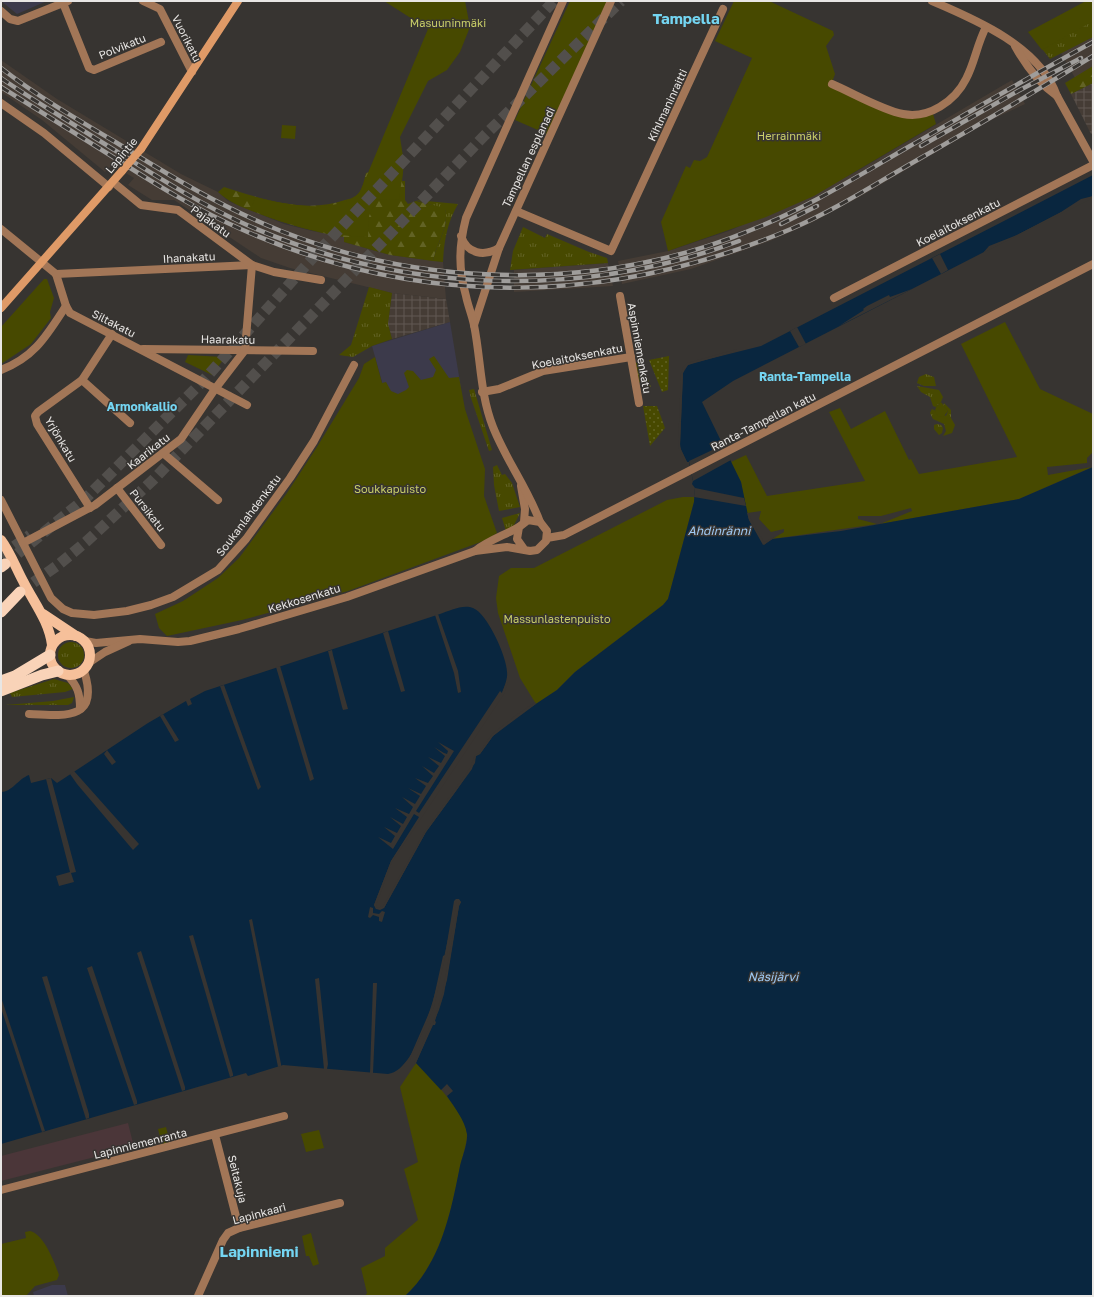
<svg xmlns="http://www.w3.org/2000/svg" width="1094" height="1297" font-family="'Golos Text',sans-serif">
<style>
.commercial{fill:#4b3639}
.industrial{fill:url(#industrial-grid)}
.education{fill:#3c3a4b}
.built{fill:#453c35}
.grass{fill:url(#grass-tufts)}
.forest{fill:url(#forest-firs)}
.park{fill:#474900}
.garden{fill:url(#garden-dots)}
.water{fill:#09263f}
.pier{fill:#373431}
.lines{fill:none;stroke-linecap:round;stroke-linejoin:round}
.trunk-tunnel{stroke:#524f4c;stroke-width:11;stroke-dasharray:11 5.5;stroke-linecap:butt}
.minor{stroke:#a27657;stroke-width:8}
.tertiary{stroke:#a27657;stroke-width:8}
.secondary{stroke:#df9a67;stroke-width:8}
.primary{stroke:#f6c09a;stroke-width:10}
.trunk{stroke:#f9d3b8;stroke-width:11}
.rail-casing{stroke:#9f9d9b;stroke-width:4.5}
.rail{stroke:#373431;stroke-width:3;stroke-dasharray:9;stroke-linecap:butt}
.secondary-bridge{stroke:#df9a67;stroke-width:8}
.labels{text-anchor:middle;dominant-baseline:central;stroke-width:3;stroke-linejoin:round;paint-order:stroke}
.park-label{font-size:11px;fill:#c9ce68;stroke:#373431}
.street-label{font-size:11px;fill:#e8e6e4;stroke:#373431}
.neighbourhood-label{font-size:12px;font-weight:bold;fill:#74d5f2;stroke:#373431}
.water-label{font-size:12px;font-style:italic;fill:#9fcaf5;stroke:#373431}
.district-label{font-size:15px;font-weight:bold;fill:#74d5f2;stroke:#373431}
</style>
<defs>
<pattern id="industrial-grid" width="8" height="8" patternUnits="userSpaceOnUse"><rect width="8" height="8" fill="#453c35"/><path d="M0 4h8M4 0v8" fill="none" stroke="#605852"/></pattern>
<pattern id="grass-tufts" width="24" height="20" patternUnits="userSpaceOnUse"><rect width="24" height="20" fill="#474900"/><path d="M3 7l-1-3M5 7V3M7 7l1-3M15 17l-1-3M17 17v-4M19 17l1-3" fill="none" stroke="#626325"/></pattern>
<pattern id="forest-firs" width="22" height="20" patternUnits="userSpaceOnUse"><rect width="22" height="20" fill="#474900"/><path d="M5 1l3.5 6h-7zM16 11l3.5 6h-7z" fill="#626325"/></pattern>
<pattern id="garden-dots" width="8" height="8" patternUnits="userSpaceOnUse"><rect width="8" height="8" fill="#474900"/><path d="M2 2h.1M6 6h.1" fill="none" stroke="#626325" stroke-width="1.8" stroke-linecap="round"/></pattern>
</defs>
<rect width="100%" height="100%" fill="#373431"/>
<path class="commercial" d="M128 1123 134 1147 1 1181V1156Z"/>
<g class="industrial">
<path d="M1093 83V133L1091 134 1071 94Z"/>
<path d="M392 293 446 299 450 322 392 339 388 324Z"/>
</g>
<g class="education">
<path d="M1 1H47L17 14Z"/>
<path d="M450 322 461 388 387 400 372 346Z"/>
<path d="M52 1285H65L68 1296H34L33 1292Z"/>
</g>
<g class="built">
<path d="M1093 37V66L1075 78 1061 53Z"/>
<path d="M1 60 57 99 181 174 218 192 228 201 284 224 312 231 344 237V242L390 255 443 262 446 299 392 293 290 268 261 258 174 200H152L128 185 134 178 112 165 105 172 42 120 1 92Z"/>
<path d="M1012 80 1025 104 989 121 863 195 811 223 770 241 691 269 622 284 618 261 668 251 729 231 852 174Z"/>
<path d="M608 263 613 286 514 292V270Z"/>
</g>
<g class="grass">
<path d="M1093 11V37L1050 59 1036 41Z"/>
<path d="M416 200 458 204C447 223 444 241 443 262L433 261C436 244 450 226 445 209Z"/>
<path d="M523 227 545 238 547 234 589 252 607 258 608 263 510 270 513 251Z"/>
<path d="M369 287 392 293 388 324 392 339 372 346 353 357 339 355 351 345Z"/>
<path d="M926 374 934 377 936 386H924L917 383 919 377Z"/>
<path d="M917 386 939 390 943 397 941 402 936 407 933 406 930 397 921 392Z"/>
<path d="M474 389 492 450 489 451 471 398 469 390Z"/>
<path d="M944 403 951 410V418L955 425 952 433 943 436 946 431 944 424 933 419 930 413 932 409 946 416 948 411 943 406Z"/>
<path d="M937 424 941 425 943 428 942 433 939 435 934 429V425Z"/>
<path d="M497 465 502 475 505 474 512 483 520 507 499 511 494 485 493 467Z"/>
<path d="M520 513 514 525 506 531 502 518Z"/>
<circle cx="71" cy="655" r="13"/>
<path d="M54 679 68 683 73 689 65 692 12 697 10 693Z"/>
<path d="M74 697 72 703 68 705H5L53 701Z"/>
</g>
<g class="forest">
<path d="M1093 66V83L1071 94 1065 83Z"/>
<path d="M404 163 402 181H405V200L408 204 416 201 445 208C450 226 436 244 433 261L390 255 344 242V237C313 232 286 224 257 213 242 207 230 203 218 192L224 187C262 199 306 214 345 200 349 199 353 198 356 196 362 191 364 181 366 173Z"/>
</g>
<g class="park">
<path d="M384 1H465L470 27 460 52 447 70 428 81 400 137 404 163 399 200 377 199 369 216 368 237C326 236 289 226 251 210L255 197C283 204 337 216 360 192L428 29Z"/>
<path d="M570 1H607L547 134 515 120Z"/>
<path d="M734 1H769L833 31 834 35 826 46 835 74 831 85 890 113 933 114 936 124 814 196 766 217 668 251 661 222 686 166 690 168 694 160 700 161 707 157 752 58 715 41Z"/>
<path d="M1086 1H1093V21L1042 50 1028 32Z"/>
<path d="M282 125 296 126 295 139 281 138Z"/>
<path d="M44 279H47L54 298 50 312 51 318 31 344 1 364V327Z"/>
<path d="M1005 322 1040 389 1093 414V452L1087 458V463L1047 467 1048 475 1092 467 1019 499 880 524 912 511 911 508 881 516H858V519L877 524 772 539 784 532V529L771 532 759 519 761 511 747 513 741 482 731 462 746 455 767 496 865 481 829 412 840 408 851 429 885 411 909 460 911 459 919 474 1017 457 961 344Z"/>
<path d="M188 355 223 357V360L212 375 185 362Z"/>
<path d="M434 356 449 378 459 377 465 409 485 469 484 496 497 533 486 540 348 591 242 620 167 636 159 628 155 614 183 601 218 578 239 558 287 493 317 447 359 378 364 364 375 357 382 383 386 382 391 391 398 394 406 390 409 387 404 373 407 370 413 371 421 380 433 377 436 370 429 359Z"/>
<path d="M941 402 948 411 943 417 938 416C932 409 937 406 941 402Z"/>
<path d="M683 497H694V502L668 599 663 605 575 672 557 690 536 704 520 678 498 613 496 598 499 576 511 568H534L667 500Z"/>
<path d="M416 1063C431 1079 465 1111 467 1134 467 1144 462 1157 460 1167 451 1212 441 1263 405 1296H365L367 1293 361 1268 385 1256V1248L418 1220 404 1169 418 1162 400 1087Z"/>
<path d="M166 1127 170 1143 162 1145 158 1129Z"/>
<path d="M319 1130 324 1148 306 1152 301 1134Z"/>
<path d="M30 1231C44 1234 55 1263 59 1275L57 1280 35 1286 26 1296H1V1244L26 1238 25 1232Z"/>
<path d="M311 1233 319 1264 313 1266 309 1256H306L302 1236Z"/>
</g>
<g class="garden">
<path d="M669 356 668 390 662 392 649 360Z"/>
<path d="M642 362 651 387 639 382 635 363Z"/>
<path d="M643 406H657L665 428 650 446Z"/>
</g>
<path class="water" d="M1093 175V196L733 381 702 402 741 482 749 520 764 545 772 539 841 531 1019 499 1093 467V1296H405C441 1263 451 1212 460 1166 462 1157 468 1143 467 1134 465 1120 454 1107 447 1096L453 1091 447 1084 441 1090 416 1063 439 1010 444 994 459 906 461 902 458 899H456C449 932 427 1069 388 1074L283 1065 248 1076 246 1073 1 1144V792C12 792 18 779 29 775L31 783 51 778 57 783 148 723 186 701 188 706 192 704 190 699 205 691 440 614C449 611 463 604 473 608 487 613 507 657 507 672 508 679 504 687 502 693L391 861 374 905 376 909 384 908 426 832 456 791 475 763 476 756 480 754 493 736 516 717 557 690 575 672 663 605 668 599 694 502 695 488 692 484 693 481 689 462H687L680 447 683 373 688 365 693 363 761 346Z"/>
<g class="pier">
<path d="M1093 196 1089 200 983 253 989 246 1017 235 1061 212 1081 199Z"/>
<path d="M940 254 948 270 941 274 932 258Z"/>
<path d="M912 289 839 326 864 310 863 309 867 306 889 295 890 297Z"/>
<path d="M797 327 806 344 799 347 790 331Z"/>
<path d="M737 349V351L688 365 685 368 683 373 680 444 681 450 687 462H685L678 447 681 373 683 367 687 363Z"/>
<path d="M723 445 731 460 693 481 689 461Z"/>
<path d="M695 488 744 498 746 506 694 497Z"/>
<path d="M747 513H749L751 519 764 542 776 537 763 545 749 520Z"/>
<path d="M438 614 458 671 461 692 458 693 454 673 435 615Z"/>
<path d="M388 631 405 691 401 692 383 633Z"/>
<path d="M332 650 333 655 348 709 343 710 342 707 328 651Z"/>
<path d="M280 666 314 779 310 781 276 667Z"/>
<path d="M508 682 504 694 392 862 376 905 377 908 383 906 425 831 470 768 475 755 479 753 492 734 515 716 535 702 536 704 493 736 480 754 476 756 472 769 426 832 384 908 380 910 376 909 374 905 391 861 419 817 414 814 393 849 378 837 391 843 395 836 384 827 397 833 401 826 390 817 403 824 407 817 395 808 409 814 413 807 402 797 415 804 420 796 408 788 421 794 426 786 415 778 428 783 433 776 422 766 434 773 439 766 428 757 441 763 445 756 434 747 444 753 447 754 448 751 438 742 454 751 416 811 419 813 500 691 502 693 506 683Z"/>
<path d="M224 685 261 787 258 790 220 686Z"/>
<path d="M163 714 179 740 175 742 160 716Z"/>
<path d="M107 750 116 762 112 765 104 754Z"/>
<path d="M74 771 139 844 133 850 77 784 70 774Z"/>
<path d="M51 778 76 872 71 873 74 882 59 886 56 876 70 872 46 779Z"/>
<path d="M456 899H459L461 902 459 906 447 980 435 1021 436 1022 435 1025H433L415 1065 414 1063 423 1042 431 1023H433L442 994 459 902 457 901 447 956 445 958 434 1007 410 1060 399 1073 397 1072 409 1059 432 1006 443 956 445 955 454 901Z"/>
<path d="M370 907 373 908V913L379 914 382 911 385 912 382 922 379 921V917L373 915 370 918 368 917Z"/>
<path d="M252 919 281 1064V1066L278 1067 249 920Z"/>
<path d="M193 935 233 1074V1076L230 1077 189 936Z"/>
<path d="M141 951 185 1087V1090L182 1091 137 953Z"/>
<path d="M92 966 137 1101V1104L134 1105 133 1102 87 968Z"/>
<path d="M47 976 89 1114V1118L86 1119 42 977Z"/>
<path d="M319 978 328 1064 327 1069H324L315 979Z"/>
<path d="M373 983H377L373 1073H370Z"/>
<path d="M1 997 45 1131 42 1132 1 1008Z"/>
</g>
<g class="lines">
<g class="trunk-tunnel">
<path d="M1 556 30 535"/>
<path d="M5 564 86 498 203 381 317 253 554 1"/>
<path d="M20 592 58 565 87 541 153 480 485 135 621 1"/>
</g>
<g class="minor">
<path d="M143 1 160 9 192 72"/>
<path d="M932 1C977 20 1040 47 1057 96L1093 161"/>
<path d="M63 3 89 68 94 70 161 42"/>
<path d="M1 11 10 19 18 21 68 1"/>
<path d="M1015 46C1025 64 1040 84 1057 96"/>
<path d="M832 84C853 93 882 110 903 114 929 119 955 101 966 79 975 62 977 44 986 27"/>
<path d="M1 103 44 133 109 187"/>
<path d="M516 211 611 251 723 9"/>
<path d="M1 229 56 274 66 306 70 313 247 405"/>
<path d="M461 236C467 254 484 257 499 248"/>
<path d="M56 274 252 265 274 272 321 280"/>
<path d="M620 296 639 403"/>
<path d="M834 298 1093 165"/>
<path d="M143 349 313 351"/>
<path d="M1 370C35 357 47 335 66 306"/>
<path d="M82 380 130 423"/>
<path d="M482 392 499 389 543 371 631 357"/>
<path d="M163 453 218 500"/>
<path d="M117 488 161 545"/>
<path d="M1 500 51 598 63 609 72 613 94 615 127 611 151 605 173 597 218 570 246 539 290 478 314 441 354 365"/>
<path d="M90 508 37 424 35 416 38 412 82 380 112 334"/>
<path d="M547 538 564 535 1093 264"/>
<path d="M23 543 95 505 181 439 215 389 245 350 252 265 178 210 141 205 113 182"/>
<path d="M67 675C78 686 80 694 80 709"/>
<path d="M29 714C66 716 100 720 84 671"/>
<path d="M215 1135 239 1228"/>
<path d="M1 1190 284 1116"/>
<path d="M198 1296 223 1240 228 1233 239 1228 340 1203"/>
</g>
<g class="tertiary">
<path d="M474 325 499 248 611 1"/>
<path d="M521 486 525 509 524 522"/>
<path d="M540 522C528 489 506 460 493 427 480 394 481 360 474 325 472 315 468 306 466 296 458 268 459 245 466 218L563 1"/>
<path d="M475 551C487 541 505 535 519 527"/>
<path d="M85 641 96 643 140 639 178 642 190 641 239 629 347 597 475 551 507 547 530 551 537 550 546 541 547 531 540 522 528 520 519 527 517 539 524 549"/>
<path d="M90 662 105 652 129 641"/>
</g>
<g class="secondary">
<path d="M141 149 238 1"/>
<path d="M1 308 122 171"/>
</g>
<g class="primary">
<path d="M1 540C10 552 16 568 23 581 34 603 49 621 52 645"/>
<path d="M43 614 76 636"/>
<circle cx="70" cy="655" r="20"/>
</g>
<g class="trunk">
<path d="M1 567 5 564"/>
<path d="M1 612 20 592"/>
<path d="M1 681 15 676 50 655"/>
<path d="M1 691 42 675 58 671"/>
</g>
<g class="rail-casing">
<g id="rail">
<path d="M1 68C37 96 78 120 117 143 170 176 223 208 281 231 428 289 604 291 751 230 807 208 858 176 910 146 971 111 1031 76 1093 42"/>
<path d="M1 78C31 99 64 118 95 138 144 168 193 201 247 225 401 293 580 300 739 241"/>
<path d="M1 87C38 110 76 134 113 157 155 184 197 210 243 230 422 309 612 305 791 229 833 211 872 186 912 163 973 128 1033 93 1093 56"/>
<path d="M921 146 1018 91 1081 58"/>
<path d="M781 224 817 206"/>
</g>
</g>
<use href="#rail" class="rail"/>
<path class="secondary-bridge" d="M122 171 141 149"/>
</g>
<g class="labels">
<g class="park-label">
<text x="448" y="22">Masuuninmäki</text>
<text x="789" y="135">Herrainmäki</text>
<text x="390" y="488">Soukkapuisto</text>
<text x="557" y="618">Massunlastenpuisto</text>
</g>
<g class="street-label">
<text transform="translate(187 38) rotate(63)">Vuorikatu</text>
<text transform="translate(122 46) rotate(-22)">Polvikatu</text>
<text transform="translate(667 105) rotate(-65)">Kihlmaninraitti</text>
<text transform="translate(121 155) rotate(-50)">Lapintie</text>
<text transform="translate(528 157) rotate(-65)">Tampellan esplanadi</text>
<text transform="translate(211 221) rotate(36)">Pajakatu</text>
<text transform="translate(958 222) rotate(-27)">Koelaitoksenkatu</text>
<text transform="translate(189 257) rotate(-3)">Ihanakatu</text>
<text transform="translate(114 323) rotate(27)">Siltakatu</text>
<text transform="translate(228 339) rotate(1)">Haarakatu</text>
<text transform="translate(640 348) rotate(80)">Aspinniemenkatu</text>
<text transform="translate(577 356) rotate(-11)">Koelaitoksenkatu</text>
<text transform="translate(763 421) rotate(-27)">Ranta-Tampellan katu</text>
<text transform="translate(61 439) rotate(59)">Yrjönkatu</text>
<text transform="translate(148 451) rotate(-38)">Kaarikatu</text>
<text transform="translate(148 510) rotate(52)">Pursikatu</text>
<text transform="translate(248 515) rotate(-53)">Soukanlahdenkatu</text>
<text transform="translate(304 598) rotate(-17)">Kekkosenkatu</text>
<text transform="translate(140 1143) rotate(-14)">Lapinniemenranta</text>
<text transform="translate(238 1179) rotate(76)">Seitakuja</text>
<text transform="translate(259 1213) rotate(-15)">Lapinkaari</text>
</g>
<g class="neighbourhood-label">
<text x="805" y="376">Ranta-Tampella</text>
<text x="142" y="406">Armonkallio</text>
</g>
<g class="water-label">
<text x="719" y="530">Ahdinränni</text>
<text x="773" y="976">Näsijärvi</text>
</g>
<g class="district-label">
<text x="686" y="18">Tampella</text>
<text x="259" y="1251">Lapinniemi</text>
</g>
</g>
<rect width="1094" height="1297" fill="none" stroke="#e8e6e4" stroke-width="4"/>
</svg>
